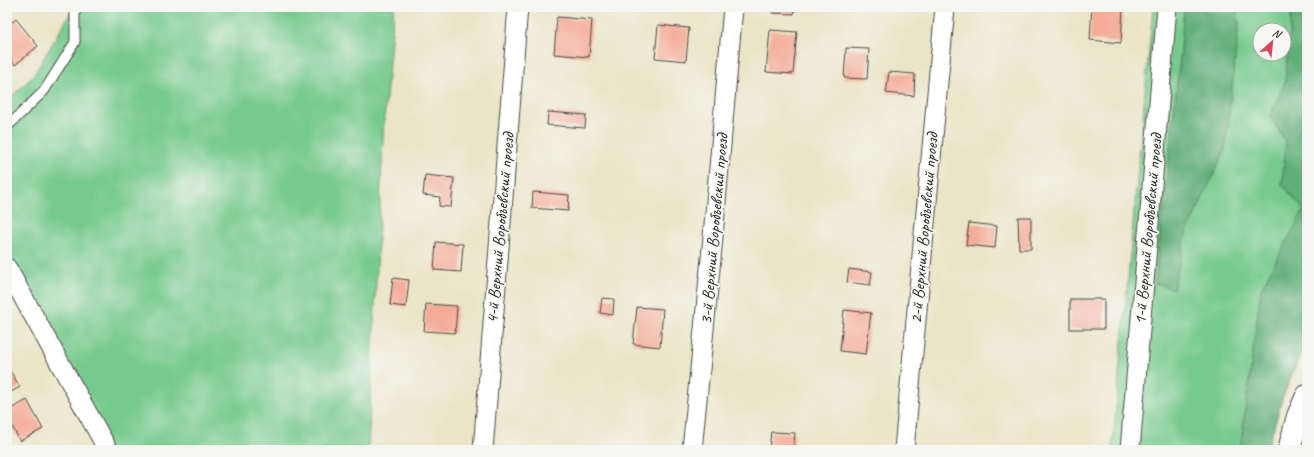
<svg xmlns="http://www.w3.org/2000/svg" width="1314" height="457" font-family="Caveat,sans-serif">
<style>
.green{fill:#77ca8d;stroke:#517a5c;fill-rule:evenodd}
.forest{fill:#61ae78;stroke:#466c52}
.building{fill:#f4ac98}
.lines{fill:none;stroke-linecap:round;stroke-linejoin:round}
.service-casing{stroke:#484742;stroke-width:11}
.minor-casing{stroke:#484742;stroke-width:21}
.tertiary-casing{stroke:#484742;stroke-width:24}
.service{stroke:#fff;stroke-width:9}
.minor{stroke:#fff;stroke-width:19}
.tertiary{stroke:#fff;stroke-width:22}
.labels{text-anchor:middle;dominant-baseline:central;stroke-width:3.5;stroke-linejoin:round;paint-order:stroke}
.street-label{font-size:17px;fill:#2b2b2b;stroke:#f6f6f2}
</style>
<rect width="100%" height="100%" fill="#f6f6f2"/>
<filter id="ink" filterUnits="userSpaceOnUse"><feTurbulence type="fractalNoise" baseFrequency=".025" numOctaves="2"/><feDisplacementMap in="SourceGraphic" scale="8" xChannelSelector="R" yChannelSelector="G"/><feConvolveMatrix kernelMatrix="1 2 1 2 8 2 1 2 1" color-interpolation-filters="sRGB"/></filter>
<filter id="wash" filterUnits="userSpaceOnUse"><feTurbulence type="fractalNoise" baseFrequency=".012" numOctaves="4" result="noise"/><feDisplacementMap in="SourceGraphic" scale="16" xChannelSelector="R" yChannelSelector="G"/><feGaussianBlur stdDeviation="0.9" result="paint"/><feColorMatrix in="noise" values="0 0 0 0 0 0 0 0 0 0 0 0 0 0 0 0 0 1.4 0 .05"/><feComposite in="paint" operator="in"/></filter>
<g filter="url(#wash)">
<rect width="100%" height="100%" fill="#ebe4c6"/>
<g class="green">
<path d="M74 7H394L384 121 368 450H108L7 268V101L33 76Z"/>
<path d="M1153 7H1184L1181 49 1155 282 1173 289 1186 234 1225 150 1239 23 1236 7H1292L1285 82 1270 116 1286 143 1282 184 1304 210 1261 289 1240 450H1112ZM1260 30H1284V54H1260Z"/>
</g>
<g class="forest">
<path d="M1184 7H1236L1239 23 1225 150 1186 234 1173 289 1155 283 1181 49Z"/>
<path d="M1292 7H1307V339L1283 397 1267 450H1240L1261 289 1304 210 1282 184 1286 143 1270 116 1285 82Z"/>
</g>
<g id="blocks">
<g class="building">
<path d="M773 7H795L794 14 772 13Z"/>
<path d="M1092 7H1123L1121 43 1090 40Z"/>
<path d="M557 17 592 20 589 57 554 54Z"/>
<path d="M16 19 38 46 15 65 7 55V26Z"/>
<path d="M658 25 689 28 686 61 655 58Z"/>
<path d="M770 30 797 32 793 74 766 72Z"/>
<path d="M846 48 869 49 867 79 844 78Z"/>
<path d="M889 72 915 74 914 96 886 93Z"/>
<path d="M548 112 586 115 585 128 547 125Z"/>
<path d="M425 175 454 178 451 207 439 206 440 197 423 195Z"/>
<path d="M533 192 569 195 568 211 532 208Z"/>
<path d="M1018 217H1031V249H1019Z"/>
<path d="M969 223 997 226 995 248 966 245Z"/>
<path d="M436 242 463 244 461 272 434 270Z"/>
<path d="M849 269 872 272 870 285 847 282Z"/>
<path d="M393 278 409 280 406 307 390 305Z"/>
<path d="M602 298 614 299 613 315 600 313Z"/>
<rect x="1070" y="299" width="34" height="30"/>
<path d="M426 304 457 306 455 333 424 331Z"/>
<path d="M637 307 663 309 660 347 633 344Z"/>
<path d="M844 310 871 313 866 354 840 351Z"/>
<path d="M7 366 20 387 7 394Z"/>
<path d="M27 400 43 429 20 441 7 417V411Z"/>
<path d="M771 432 795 433 793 450H769Z"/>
</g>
</g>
</g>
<g filter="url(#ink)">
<use href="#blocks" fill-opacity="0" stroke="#484742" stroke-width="1"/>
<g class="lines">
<g class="service-casing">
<path id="service" d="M7 127 44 91 75 42V7"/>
</g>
<g class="minor-casing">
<g id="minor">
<path d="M7 268 108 450"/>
<path d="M483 450 518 7"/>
<path d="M692 450 712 248 733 7"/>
<path d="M904 450 945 7"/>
<path d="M1130 450 1167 7"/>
</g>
</g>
<g class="tertiary-casing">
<path id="tertiary" d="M1289 450 1298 416 1307 396"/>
</g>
<use href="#service" class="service"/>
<use href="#minor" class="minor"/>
<use href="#tertiary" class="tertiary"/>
</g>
</g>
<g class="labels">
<g class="street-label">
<text transform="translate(500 228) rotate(-85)">4-й Верхний Воробъевский проезд</text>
<text transform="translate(924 228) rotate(-85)">2-й Верхний Воробъевский проезд</text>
<text transform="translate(714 229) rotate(-85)">3-й Верхний Воробъевский проезд</text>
<text transform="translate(1148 229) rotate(-85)">1-й Верхний Воробъевский проезд</text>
</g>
</g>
<rect width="1314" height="457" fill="none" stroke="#f6f6f2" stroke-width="24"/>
<g transform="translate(1272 42) rotate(27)"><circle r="19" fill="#f6f6f2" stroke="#a5a5a2"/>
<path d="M0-3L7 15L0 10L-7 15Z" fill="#d1495b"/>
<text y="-6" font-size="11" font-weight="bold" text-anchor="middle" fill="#2b2b2b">N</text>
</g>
</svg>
